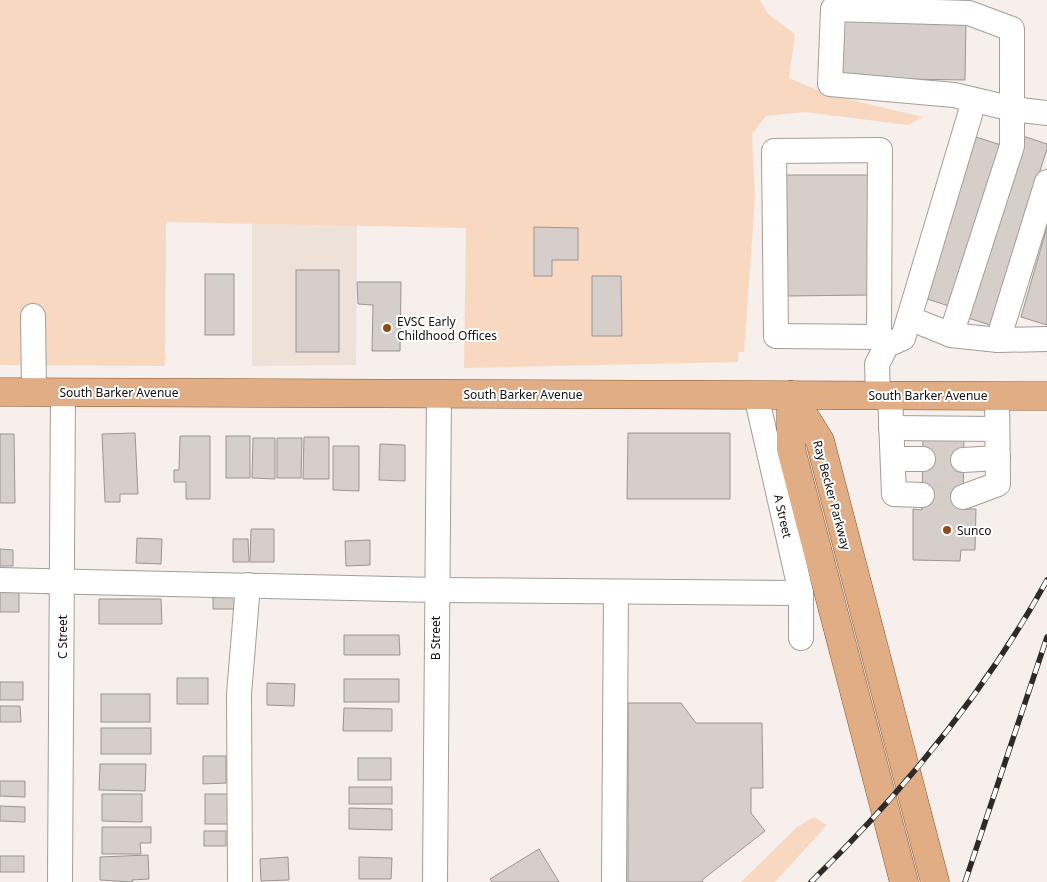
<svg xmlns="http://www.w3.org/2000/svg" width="1047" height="882" font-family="'Noto Sans',sans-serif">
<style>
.built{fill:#eee1d8}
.green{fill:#f9d8c2}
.building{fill:#d5ceca;stroke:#9c9591}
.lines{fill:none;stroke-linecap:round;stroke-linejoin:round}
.minor-tunnel{stroke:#d4cdca;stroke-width:24;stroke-dasharray:24 12;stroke-linecap:butt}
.minor-casing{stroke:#a49d99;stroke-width:26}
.major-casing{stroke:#8b5327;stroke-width:29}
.minor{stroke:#fff;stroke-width:24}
.major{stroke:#e0ad85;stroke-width:28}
.rail-casing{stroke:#2d2a28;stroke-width:5.5}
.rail{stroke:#fff;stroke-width:4;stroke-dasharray:11;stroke-linecap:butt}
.poi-dot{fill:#8e4d18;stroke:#fff;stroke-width:2}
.labels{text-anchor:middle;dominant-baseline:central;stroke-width:4;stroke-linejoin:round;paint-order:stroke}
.poi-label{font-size:12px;fill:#120f0e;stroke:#fff;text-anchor:start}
.street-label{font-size:12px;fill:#120f0e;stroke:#fff}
</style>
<rect width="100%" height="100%" fill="#f6efeb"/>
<path class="built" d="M252 223 357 225 356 365 252 366Z"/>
<g class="green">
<path d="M0 0H760L768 14 795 34 789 78 827 94 923 117 908 125 805 112 766 116 752 134 755 199 744 352H738V362L464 368 466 228 166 222 165 366 0 365Z"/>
<path d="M814 817 827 825 775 882H741L797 827Z"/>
</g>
<g class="building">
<path d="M842 17 966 19 965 80 841 78Z"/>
<path d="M1023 136 1047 144V149L990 325 965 317Z"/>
<path d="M976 137 1001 145 949 306 924 298Z"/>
<path d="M785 175H868V295L786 296Z"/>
<path d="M534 227 578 228V260H552V276H534Z"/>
<path d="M1047 227V325L1021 317Z"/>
<rect x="296" y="270" width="43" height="82"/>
<rect x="205" y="274" width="29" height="61"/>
<path d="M592 276H621L622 336H592Z"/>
<path d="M357 282H401L400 351H372L373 305 358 304Z"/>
<path d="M923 431H964L963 509H976L975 550H961L960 561 913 560V509L922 510Z"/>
<path d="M135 433 138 494H120V502H105L102 434Z"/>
<path d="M628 433H730V499H627Z"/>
<path d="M0 434H14L15 503H0Z"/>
<path d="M180 436H210V499H186V482H174V470H179Z"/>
<rect x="226" y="436" width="24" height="42"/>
<path d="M304 437H329V479H303Z"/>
<path d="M253 438H275V479L252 478Z"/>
<path d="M277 438H302L301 478H277Z"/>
<path d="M380 444 405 445V481L379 480Z"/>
<path d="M333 446H359V491L333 490Z"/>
<path d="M251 529H274V562H250Z"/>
<path d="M137 538 162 539 161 564 136 563Z"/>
<path d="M233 539H248L249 562H233Z"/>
<path d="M370 540V565L346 566 345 541Z"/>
<path d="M0 549 13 550V566H0Z"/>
<rect x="0" y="584" width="19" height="28"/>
<rect x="213" y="586" width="22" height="23"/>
<path d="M99 599H161L162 624H99Z"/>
<path d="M344 635H399L400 655H344Z"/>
<rect x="177" y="678" width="31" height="26"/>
<rect x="344" y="679" width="55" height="23"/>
<rect x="0" y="682" width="23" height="18"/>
<path d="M267 683 295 684 294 706 267 705Z"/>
<rect x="101" y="694" width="49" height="28"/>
<path d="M628 703H681L696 723H762L763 788H751V813L765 831 702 880 703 882H628Z"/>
<path d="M0 706H20L21 722H0Z"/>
<path d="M344 708 392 709V731H343Z"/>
<rect x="101" y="728" width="50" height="26"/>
<path d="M203 756H226V783L203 784Z"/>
<rect x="358" y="758" width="33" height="22"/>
<path d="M100 764H146L145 791 99 790Z"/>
<path d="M0 781H25V797L0 796Z"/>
<rect x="349" y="787" width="43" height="17"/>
<path d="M102 794H142V822L102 821Z"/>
<rect x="205" y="794" width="23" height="30"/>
<path d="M0 806 25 807V822L0 821Z"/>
<path d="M349 808 392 809V830L349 829Z"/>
<path d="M102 827H151V843H140L141 854H102Z"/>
<rect x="204" y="831" width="22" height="15"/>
<path d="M539 849 559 882H492L490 879Z"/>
<path d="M148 855 149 879 132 880 133 882 100 880V857Z"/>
<rect x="0" y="856" width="24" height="16"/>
<path d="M288 857 289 880 261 881 260 859Z"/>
<path d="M359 857 392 858 391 879H359Z"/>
</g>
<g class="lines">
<g class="minor-tunnel">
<path d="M923 459 963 460"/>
<path d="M922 495 963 497"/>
</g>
<g class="minor-casing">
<g id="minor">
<path d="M974 101 909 318 951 335 1012 146V29L969 13 833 9 830 84 954 95 1013 109 1047 113"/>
<path d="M33 316 34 392"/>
<path d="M951 335 998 340 1047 182"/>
<path d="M879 337 880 150 774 151 776 336 879 337 887 345"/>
<path d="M998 340 1047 339"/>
<path d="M756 395 801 593V638"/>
<path d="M878 395 877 364 887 345 903 338 909 318"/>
<path d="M890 395 894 494 922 495"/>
<path d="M891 428 997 429"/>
<path d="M893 459H923"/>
<path d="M963 460 998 458"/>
<path d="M963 497 998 484 997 396"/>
<path d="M0 580 435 590 801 593"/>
<path d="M60 882 63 392"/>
<path d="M240 882 239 694 248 585"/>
<path d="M435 882 439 394"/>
<path d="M614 882 616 592"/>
</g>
</g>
<g class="major-casing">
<g id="major">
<path d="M0 392 1047 396"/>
<path d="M791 395 820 441 935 882"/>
<path d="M791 395V449L904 882"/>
</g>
</g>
<use href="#minor" class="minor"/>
<use href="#major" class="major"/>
<g class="rail-casing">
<g id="rail">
<path d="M811 882C903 792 985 693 1047 580"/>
<path d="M965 882 1047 637"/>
</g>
</g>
<use href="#rail" class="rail"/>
</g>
<g class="poi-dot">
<circle cx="387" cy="328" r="5"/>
<circle cx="947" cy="530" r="5"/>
</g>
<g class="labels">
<g class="poi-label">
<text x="397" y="321">EVSC Early<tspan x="397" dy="14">Childhood Offices</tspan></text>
<text x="957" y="530">Sunco</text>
</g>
<g class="street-label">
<text x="119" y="392">South Barker Avenue</text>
<text x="523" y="394">South Barker Avenue</text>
<text x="928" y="395">South Barker Avenue</text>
<text transform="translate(832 495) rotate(75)">Ray Becker Parkway</text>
<text transform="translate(783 516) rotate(77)">A Street</text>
<text transform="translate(62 637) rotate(-90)">C Street</text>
<text transform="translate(435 638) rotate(-90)">B Street</text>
</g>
</g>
</svg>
